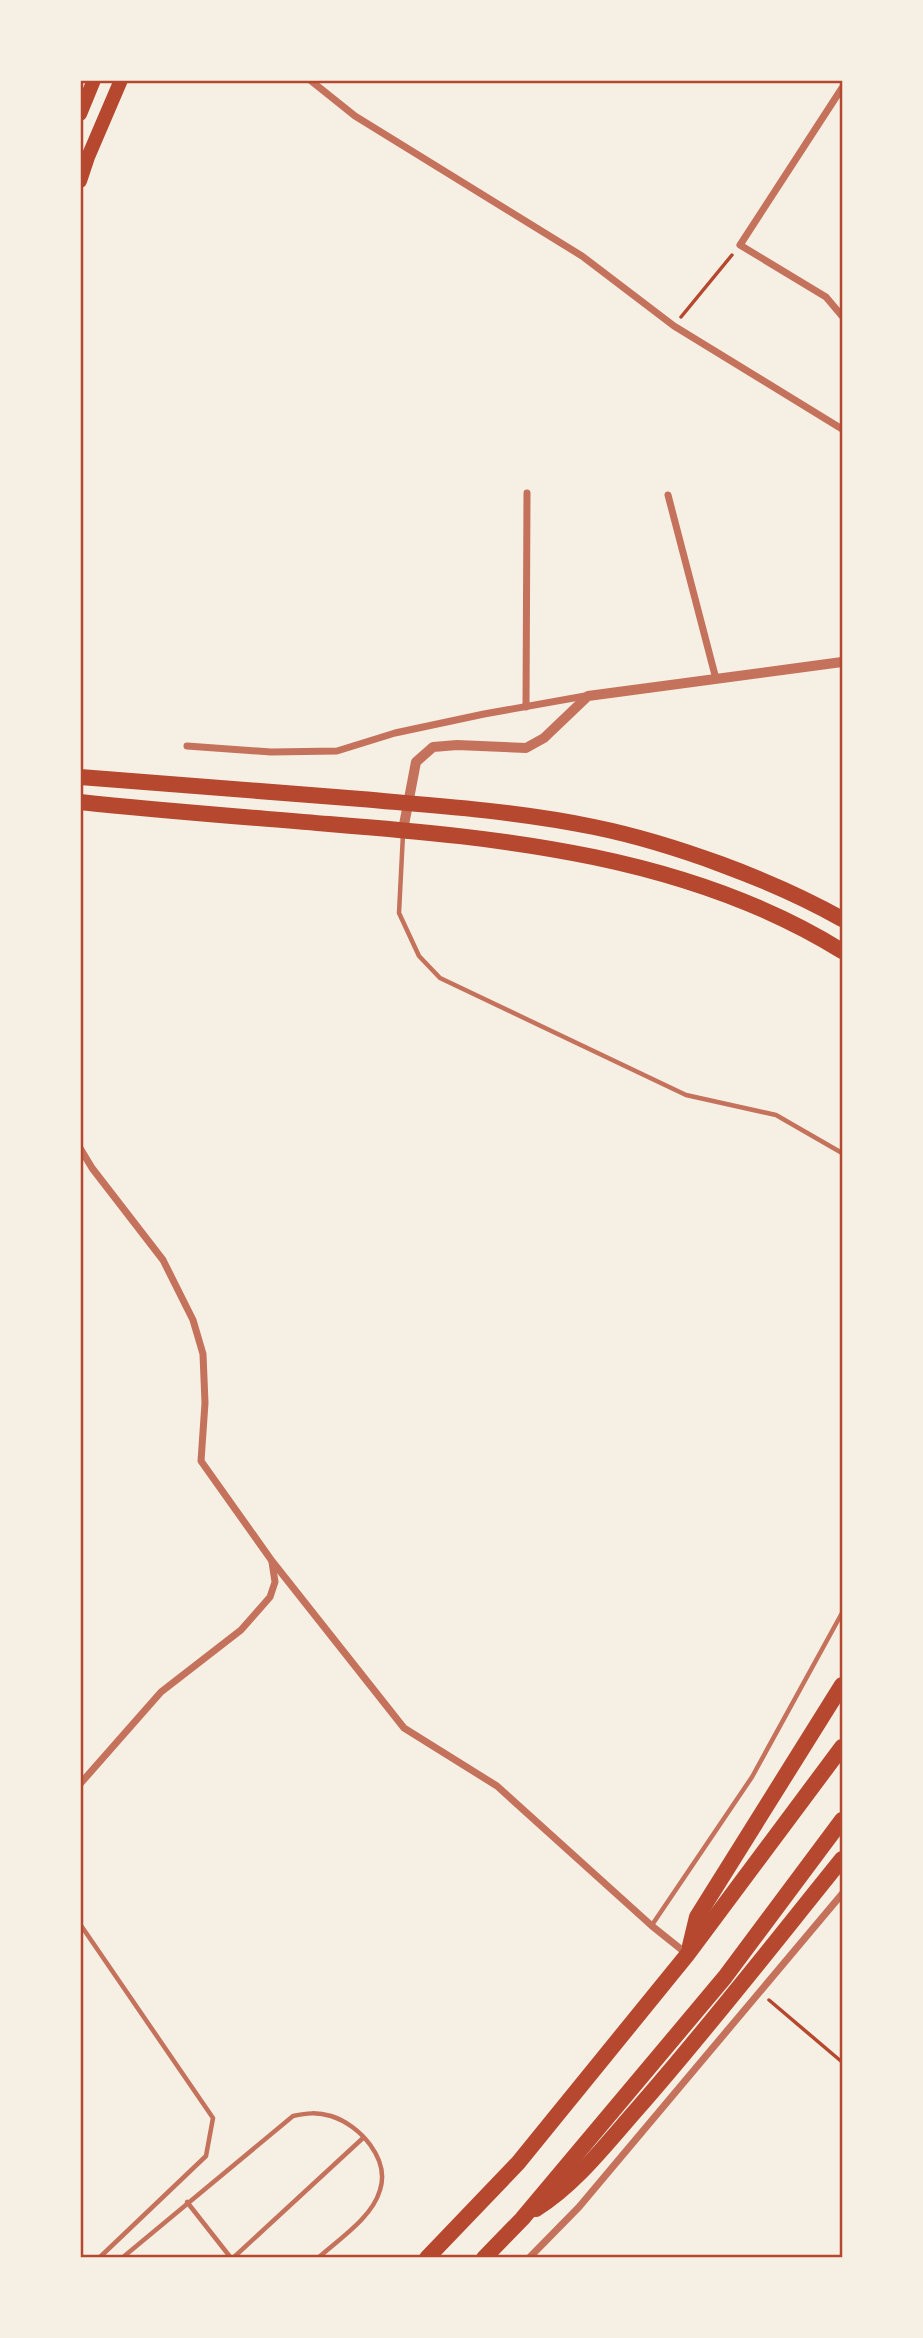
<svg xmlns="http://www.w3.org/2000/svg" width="923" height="2338" font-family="Barlow,sans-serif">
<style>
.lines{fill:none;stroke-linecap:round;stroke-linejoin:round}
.path{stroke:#b5482f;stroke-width:3.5}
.service{stroke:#c5725c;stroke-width:4.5}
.minor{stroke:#c5725c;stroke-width:7}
.tertiary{stroke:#c5725c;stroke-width:10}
.primary{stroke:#b5482f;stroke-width:14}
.trunk{stroke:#b5482f;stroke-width:16}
.neatline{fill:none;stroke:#b5482f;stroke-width:2.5}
</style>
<rect width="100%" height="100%" fill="#f6efe4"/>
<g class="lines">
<g class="path">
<path d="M681 317 732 255"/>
<path d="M769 2000 842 2062"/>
</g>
<g class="service">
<path d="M403 834 399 913 419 956 440 978 686 1095 776 1115 842 1153"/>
<path d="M80 1924 213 2118 206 2156 99 2258"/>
<path d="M652 1925 752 1777 842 1613"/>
<path d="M187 2202 231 2258"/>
<path d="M122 2258 293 2116C307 2113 317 2112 331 2116 360 2125 390 2159 380 2190 372 2218 339 2239 318 2258"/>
<path d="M233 2258 363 2138"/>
</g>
<g class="minor">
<path d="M310 80 355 116 582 256 674 326 842 429"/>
<path d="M842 88 740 245 826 297 842 316"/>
<path d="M668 495 716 679"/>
<path d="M526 707 527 493"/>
<path d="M187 746 271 752 337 751 395 733 484 714 585 696"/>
<path d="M80 1148 92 1168 163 1260 193 1320 203 1354 205 1403 201 1461 272 1561 404 1728 497 1786 652 1926 687 1954"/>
<path d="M80 1784 161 1692 241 1630 270 1597 275 1582 272 1562"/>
<path d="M529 2258 579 2207 842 1894"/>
</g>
<path class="tertiary" d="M403 830 416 762 433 747 457 745 526 748 544 738 588 696 842 662"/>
<g class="primary">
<path d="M80 114 94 80"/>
<path d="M80 181 88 157 121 80"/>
</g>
<g class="trunk">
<path d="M80 777C174 784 268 791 361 799 439 806 517 811 594 827 672 843 773 880 842 919"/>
<path d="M80 802C163 811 246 817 329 824 505 838 689 856 842 951"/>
<path d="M690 1946 697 1917 842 1685"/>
<path d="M536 2209C576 2184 607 2143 638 2108 709 2027 775 1942 842 1859"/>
<path d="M427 2258 518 2163 687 1955 842 1747"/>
<path d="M484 2258 522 2219 725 1977 842 1820"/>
</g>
</g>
<rect width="923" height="2338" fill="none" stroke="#f6efe4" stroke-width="164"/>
<rect x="82" y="82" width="759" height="2174" class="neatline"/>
</svg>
